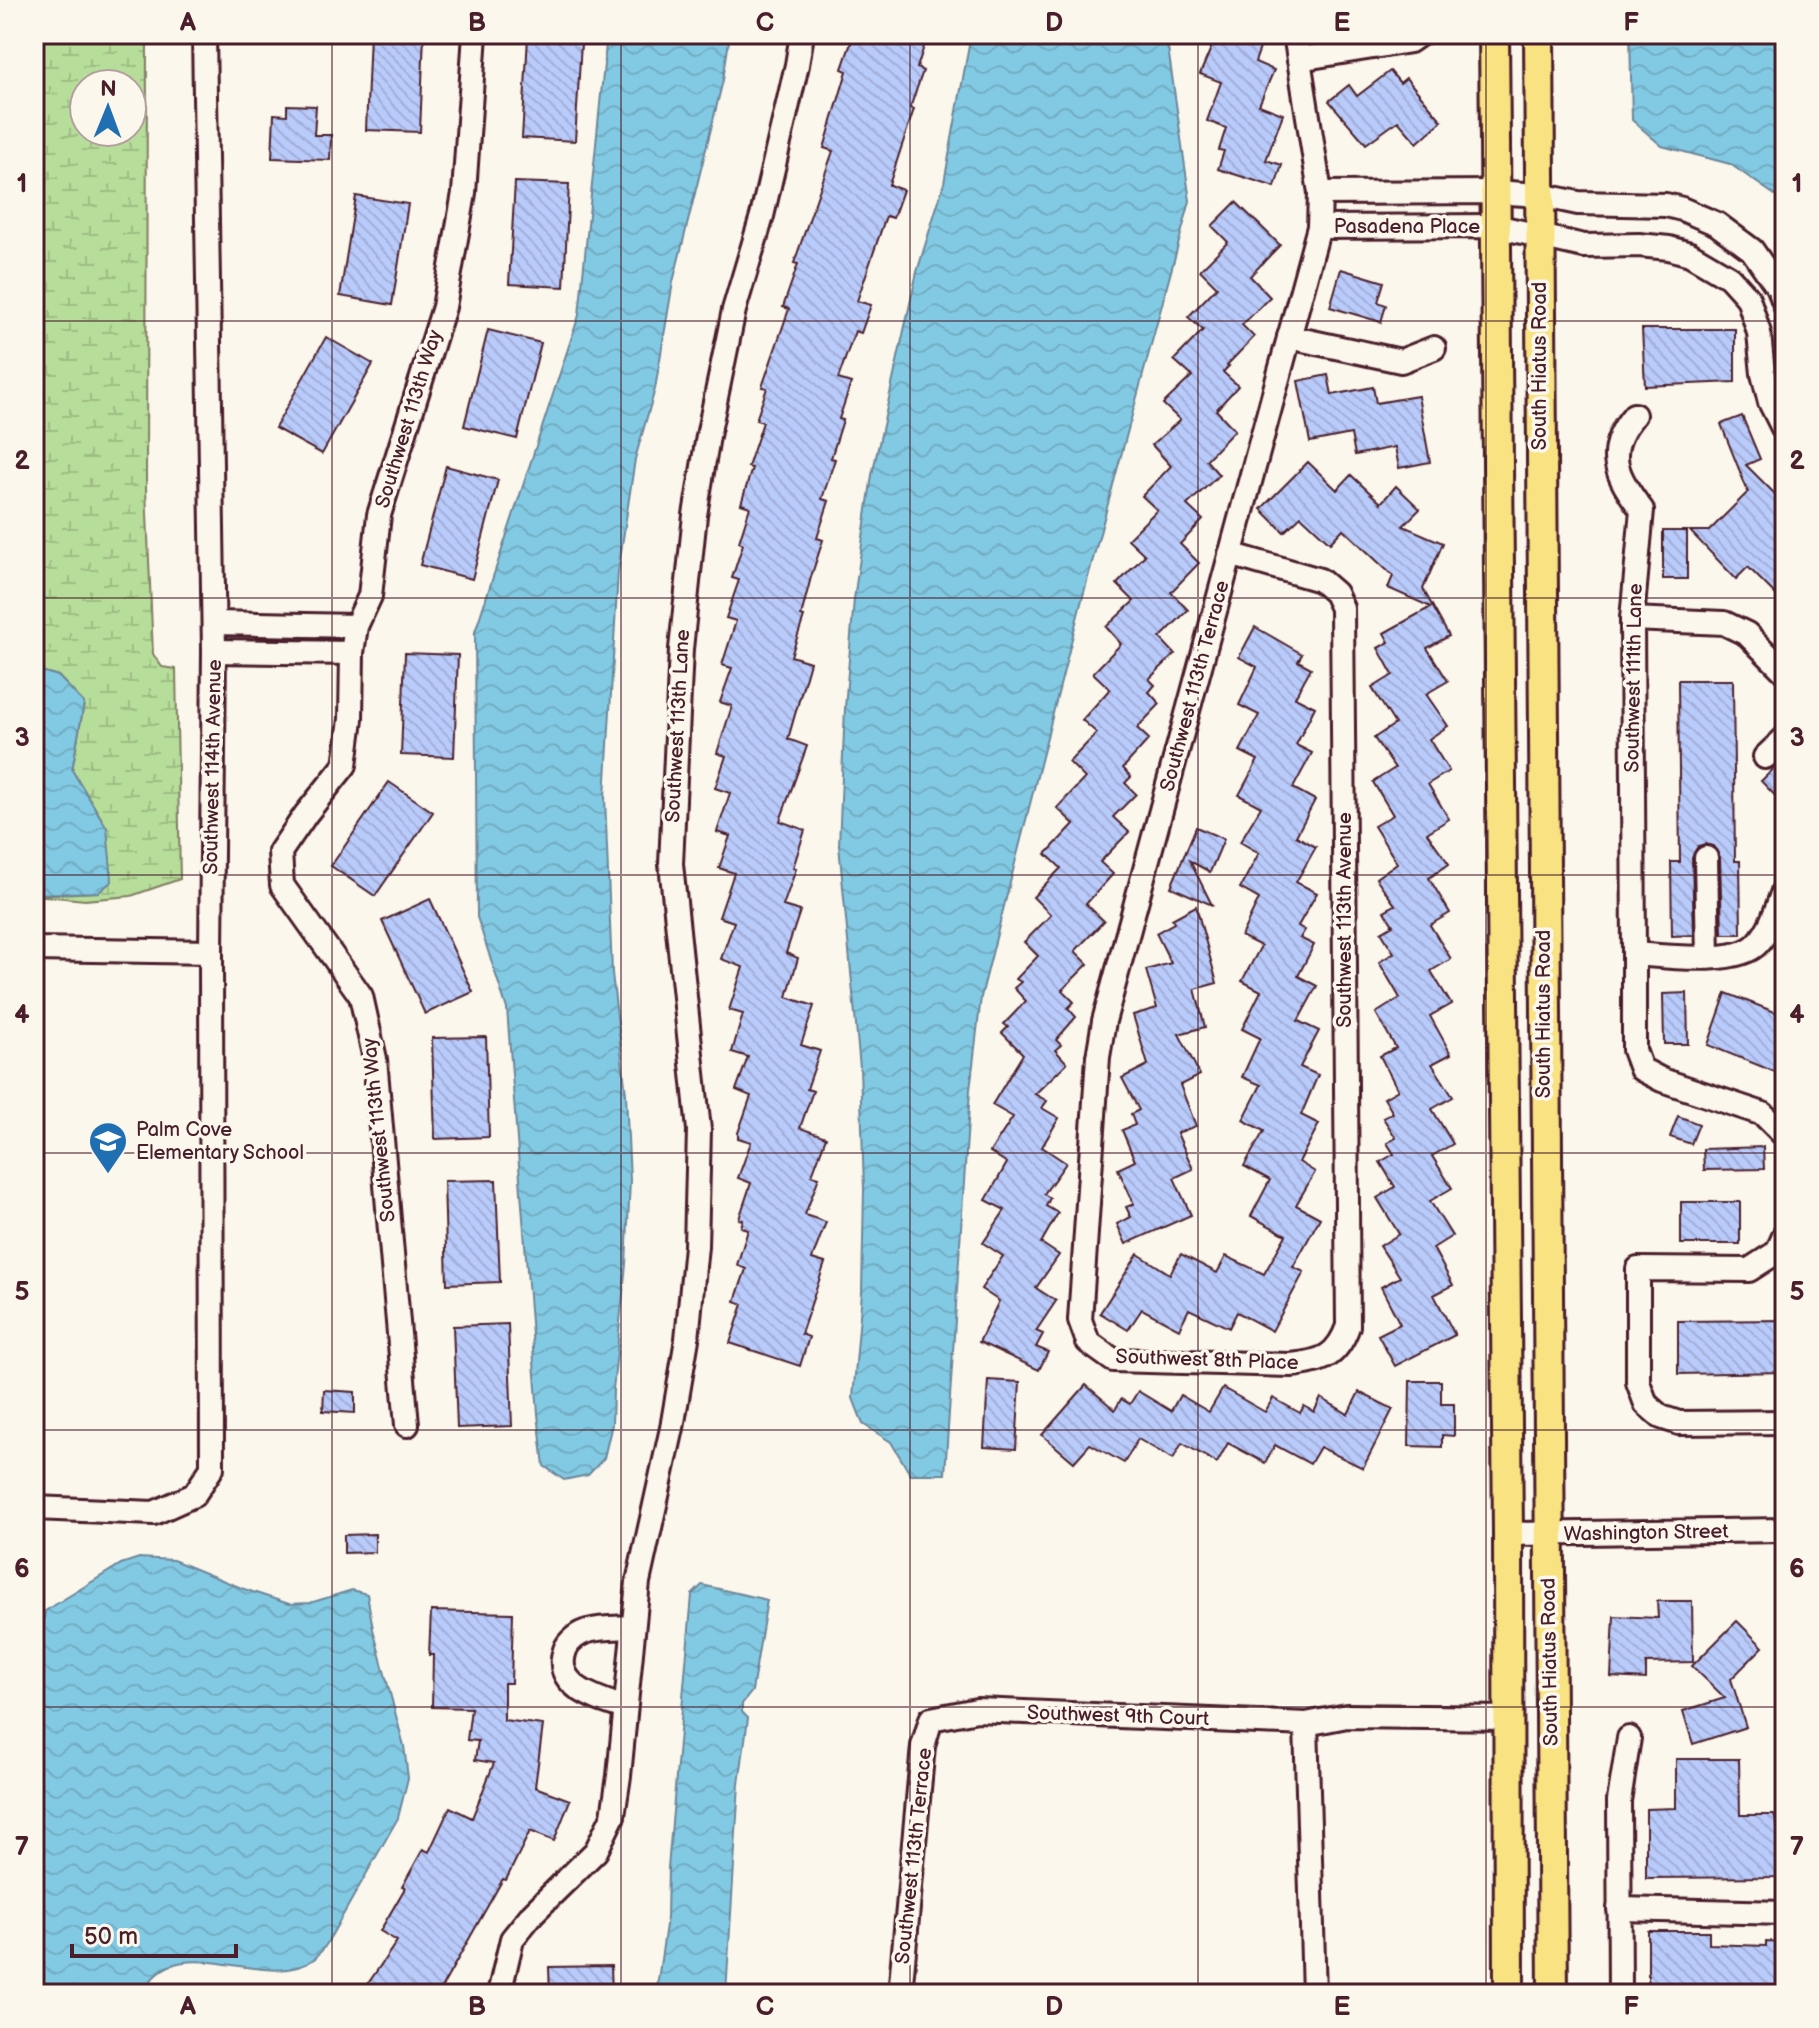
<svg xmlns="http://www.w3.org/2000/svg" width="1819" height="2028" font-family="'Balsamiq Sans',sans-serif">
<style>
.wetland{fill:url(#wetland-marsh);stroke:#807e62;stroke-width:2;fill-rule:evenodd}
.water{fill:url(#water-waves);stroke:#6c8699;stroke-width:2}
.building{fill:url(#building-back-hatch);stroke:#4a1f2b;stroke-width:2}
.lines{fill:none;stroke-linecap:round;stroke-linejoin:round}
.minor-casing{stroke:#4a1f2b;stroke-width:28}
.major-casing{stroke:#4a1f2b;stroke-width:34}
.minor{stroke:#fbf7ec;stroke-width:22}
.major{stroke:#f8e281;stroke-width:28}
.grid{fill:none;stroke:#4a1f2b;stroke-width:2;stroke-opacity:0.55}
.labels{text-anchor:middle;dominant-baseline:central;stroke-width:7;stroke-linejoin:round;paint-order:stroke}
.street-label{font-size:20px;fill:#4a1f2b;stroke:#fbf7ec}
.poi-label{font-size:20px;fill:#4a1f2b;stroke:#fbf7ec;text-anchor:start}
.neatline{fill:none;stroke:#4a1f2b;stroke-width:3}
.grid-label{font-size:26px;text-anchor:middle;font-weight:bold;fill:#4a1f2b}
</style>
<defs>
<pattern id="wetland-marsh" width="20" height="14" patternUnits="userSpaceOnUse" patternTransform="scale(2)"><rect width="20" height="14" fill="#b6dd99"/><path d="M1 5h8M5 5V1M11 12h8M15 12V8" fill="none" stroke="#9ebd84"/></pattern>
<pattern id="water-waves" width="16" height="10" patternUnits="userSpaceOnUse" patternTransform="scale(2)"><rect width="16" height="10" fill="#82cae3"/><path d="M0 5q4-4 8 0t8 0" fill="none" stroke="#72adc3"/></pattern>
<pattern id="building-back-hatch" width="6" height="6" patternUnits="userSpaceOnUse" patternTransform="scale(2)"><rect width="6" height="6" fill="#b9cbfb"/><path d="M-1 5l2 2M0 0l6 6M5-1l2 2" fill="none" stroke="#a1aed7"/></pattern>
</defs>
<rect width="100%" height="100%" fill="#fbf7ec"/>
<filter id="ink" filterUnits="userSpaceOnUse"><feTurbulence type="fractalNoise" baseFrequency=".0125" numOctaves="2"/><feDisplacementMap in="SourceGraphic" scale="16" xChannelSelector="R" yChannelSelector="G"/><feConvolveMatrix kernelMatrix="1 2 1 2 8 2 1 2 1" color-interpolation-filters="sRGB"/></filter>
<g filter="url(#ink)">
<path class="wetland" d="M34 34H147L146 489 153 654 162 667 176 669 180 879 131 896 85 900 34 895 99 892 107 828 72 770 84 703 58 676 34 669ZM84 84H132V132H84Z"/>
<g class="water">
<path d="M607 34H730L723 80 673 282 655 389 635 459 618 572 605 797 612 973 626 1094 630 1181 626 1264 613 1390 612 1424 604 1458 588 1475 564 1480 544 1466 538 1414 507 1009 477 917 475 632 579 315Z"/>
<path d="M971 34H1166L1190 201 1080 607 981 997 970 1090 945 1474H910L891 1442 863 1424 853 1398 862 1292 864 1189 860 1068 839 845 845 708 854 599 872 475 917 272 944 183Z"/>
<path d="M1630 34H1785V202L1730 164 1662 146 1632 120Z"/>
<path d="M34 669 58 676 84 703 72 770 107 828 112 881 99 892 34 894Z"/>
<path d="M139 1558 173 1560 244 1589 289 1604 310 1603 352 1590 367 1594 373 1629 404 1746 408 1778 398 1818 326 1945C323 1949 319 1955 314 1959 266 1995 174 1923 143 1994H34V1713L45 1611 121 1564Z"/>
<path d="M702 1585 767 1600 752 1691 742 1704V1712L748 1718 739 1784 726 1994H656L667 1918 668 1868 692 1595Z"/>
</g>
<g class="building">
<path d="M370 34H424L420 132 366 130Z"/>
<path d="M854 34H928L917 68 923 71 910 108 914 109 889 185 903 190 893 218 886 216 857 301 871 305 861 333 855 331 838 379 851 383 839 419 843 420 831 458 835 459 822 499 829 501 817 538 823 540 811 577 801 616 804 617 791 656 810 662 788 739 807 746 780 821 805 830 793 868 796 869 783 906 800 911 786 953 798 958 787 997 814 1006 801 1045 820 1051 807 1089 813 1091 800 1128 826 1137 812 1175 819 1177 805 1215 826 1222 812 1259 825 1263 801 1334 809 1337 800 1366 730 1343 743 1304 735 1301 746 1269 737 1265 748 1230 741 1227 743 1220 739 1219 751 1183 738 1178 751 1142 738 1138V1133L751 1096 736 1090 748 1057 732 1052 743 1014 729 1010 743 967 721 959 734 922 719 917 734 873 719 868 730 836 717 832 730 793 715 788 726 756 717 753 732 706 720 702 732 668 722 665 736 621 726 618 739 580 732 578 743 544 739 542 750 507 741 504 752 468 748 467 763 422 756 420 767 388 762 387 789 309 783 307 798 264 794 263 833 151 824 148 847 71 842 69Z"/>
<path d="M1217 34H1265L1255 62 1274 70 1259 105 1283 114 1266 160 1282 165 1275 187 1218 169 1224 151 1219 150 1226 128 1207 121 1221 82 1200 74Z"/>
<path d="M528 37 581 43 575 141 522 138Z"/>
<path d="M1390 71 1400 83 1406 78 1442 121 1417 143 1398 121 1366 144 1329 101 1349 85 1357 96Z"/>
<path d="M287 105 316 106 314 135H331L330 160 272 158 274 114 287 115Z"/>
<path d="M515 182 569 184 564 287 509 284Z"/>
<path d="M356 196 408 204 392 305 340 296Z"/>
<path d="M1236 202 1280 245 1250 276 1270 297 1242 325 1254 337 1227 365 1229 366 1223 372 1238 386 1216 410 1235 430 1206 460 1219 475 1187 505 1203 520 1180 544 1199 563 1171 592 1188 610 1160 638 1175 654 1149 679 1155 685 1149 692 1160 704 1137 728 1149 739 1123 768 1131 777 1125 783 1136 794 1113 817 1129 832 1100 862 1113 874 1086 904 1104 921 1075 951 1088 964 1062 990 1074 1002 1068 1008 1076 1017 1056 1040 1061 1045 1055 1050 1067 1063 1035 1094 1047 1101 1042 1108 1059 1118 1042 1147 1066 1163 1044 1194 1050 1198 1046 1206 1058 1213 1041 1243 1059 1255 1036 1288 1056 1301 1036 1331 1043 1334 1036 1347 1048 1352 1039 1370 979 1342 999 1301 981 1289 1003 1256 983 1243 1005 1210 986 1200 1007 1163 990 1152 1013 1117 992 1105 1023 1054 1002 1033 1008 1027 1004 1024 1026 1001 1014 988 1021 982 1016 979 1038 956 1024 942 1051 915 1033 897 1061 868 1046 854 1074 824 1057 808 1085 778 1069 762 1097 733 1082 720 1110 689 1093 673 1121 644 1106 627 1134 601 1117 584 1145 555 1128 539 1157 510 1142 496 1171 466 1152 445 1180 420 1163 404 1192 376 1174 360 1203 330 1188 317 1217 287 1200 270 1228 242 1212 226Z"/>
<path d="M1341 269 1384 282 1378 302 1386 305 1381 322 1330 307Z"/>
<path d="M1642 329H1735V382L1645 386Z"/>
<path d="M488 330 541 343 517 439 464 426Z"/>
<path d="M326 337 373 364 322 454 275 428Z"/>
<path d="M1328 375 1332 395 1373 387 1376 403 1418 396 1430 462 1399 468 1395 447 1355 455 1351 434 1310 442 1298 381Z"/>
<path d="M1742 416 1760 459 1746 465 1785 504V604L1748 567 1736 579 1690 531H1709L1748 492 1721 424Z"/>
<path d="M1308 462 1337 490 1351 475 1381 503 1396 486 1420 509 1403 526 1443 543 1423 589 1449 636 1427 648 1448 681 1426 694 1448 726 1429 739 1449 771 1428 784 1449 819 1427 833 1449 864 1429 878 1450 913 1430 925 1451 959 1431 971 1451 1004 1430 1016 1451 1054 1432 1064 1453 1097 1432 1109 1453 1144 1432 1156 1452 1188 1430 1201 1452 1236 1433 1248 1453 1285 1434 1295 1455 1335 1395 1366 1378 1335 1400 1324 1381 1287 1400 1277 1380 1246 1399 1234 1377 1198 1395 1187 1380 1162 1394 1154 1387 1143 1396 1138 1383 1118 1393 1113 1384 1098 1398 1090 1380 1056 1396 1048 1376 1013 1400 998 1379 962 1394 953 1381 932 1393 925 1384 911 1395 905 1376 878 1397 863 1374 826 1393 815 1373 782 1395 768 1374 738 1395 724 1372 688 1393 675 1378 648 1389 642 1384 633 1431 607 1388 588 1393 576 1343 529 1330 543 1301 516 1284 532 1261 509Z"/>
<path d="M446 466 498 480 472 579 420 565Z"/>
<rect x="1663" y="531" width="24" height="48"/>
<path d="M1255 627 1302 654 1298 661 1311 668 1295 697 1315 707 1296 745 1312 753 1293 788 1315 800 1296 836 1316 847 1296 882 1317 893 1298 926 1305 930 1300 938 1314 945 1298 976 1317 986 1298 1021 1319 1031 1300 1067 1318 1075 1301 1115 1319 1124 1299 1162 1315 1172 1296 1205 1320 1218 1293 1267 1304 1272 1272 1331 1237 1312 1229 1328 1189 1309 1179 1329 1142 1309 1128 1330 1100 1313 1138 1254 1170 1274 1181 1254 1217 1273 1226 1256 1264 1274 1286 1235 1251 1216 1270 1180 1244 1166 1264 1131 1243 1120 1261 1085 1242 1077 1260 1038 1242 1029 1261 991 1242 981 1261 946 1241 936 1259 899 1240 888 1259 853 1240 842 1261 807 1239 795 1258 760 1240 751 1259 715 1239 705 1257 667 1239 657Z"/>
<path d="M405 653 458 655 454 757 401 755Z"/>
<path d="M1678 680H1733L1735 861H1740L1741 934H1722L1720 857 1713 846 1705 844 1698 846 1692 858 1694 935 1672 936 1671 862H1680Z"/>
<path d="M1785 758V806L1761 781Z"/>
<path d="M389 782 433 812 375 896 331 866Z"/>
<path d="M1196 827 1224 839 1210 872 1190 861 1212 905 1171 887Z"/>
<path d="M430 899 473 992 425 1014 382 921Z"/>
<path d="M1196 906 1217 983 1195 989 1205 1027 1179 1034 1200 1075 1180 1085 1196 1126 1177 1133 1193 1169 1174 1178 1191 1215 1126 1244 1117 1224 1131 1217 1126 1207 1134 1204 1118 1169 1135 1161 1122 1130 1135 1125 1131 1114 1139 1110 1122 1078 1148 1065 1133 1015 1157 1008 1146 970 1171 963 1156 933 1174 923 1172 919Z"/>
<path d="M1687 993 1688 1044H1664L1663 994Z"/>
<path d="M1726 993 1785 1016V1076L1708 1045Z"/>
<path d="M486 1037 489 1137 435 1139 432 1038Z"/>
<path d="M1678 1116 1699 1124 1691 1144 1670 1137Z"/>
<path d="M1763 1147 1764 1169 1704 1170 1703 1149Z"/>
<path d="M496 1180 500 1282 447 1284 444 1181Z"/>
<rect x="1681" y="1202" width="59" height="42"/>
<path d="M1785 1320V1372L1678 1374V1321Z"/>
<path d="M508 1324 512 1426 457 1428 453 1326Z"/>
<path d="M988 1380 1020 1382 1016 1449 984 1447Z"/>
<path d="M1410 1381H1441V1404H1454V1436L1442 1435V1447L1409 1446Z"/>
<path d="M1086 1385 1115 1410 1121 1399 1130 1404 1138 1391 1171 1411 1180 1395 1209 1412 1223 1388 1265 1412 1273 1398 1300 1413 1304 1406 1314 1412 1321 1398 1348 1414 1359 1392 1393 1409 1363 1468 1320 1447 1310 1464 1275 1445 1265 1463 1228 1443 1217 1463 1182 1443 1173 1459 1138 1439 1124 1463 1090 1444 1074 1462 1042 1435Z"/>
<path d="M324 1390 355 1392V1413L323 1411Z"/>
<path d="M375 1534V1552L344 1553V1535Z"/>
<path d="M1657 1601H1692L1693 1662 1646 1663V1679L1611 1677 1614 1616 1658 1618Z"/>
<path d="M431 1611 513 1613 511 1683H504V1720L543 1725 535 1787 570 1800 554 1841 530 1831 506 1880 503 1879 438 1994H361L397 1941 380 1931 405 1888 402 1887 423 1849 429 1852 450 1807 472 1818 494 1763 475 1760 478 1741 467 1740 471 1708 432 1707 433 1655H429Z"/>
<path d="M1737 1621 1763 1647 1731 1679 1746 1727 1693 1744 1683 1711 1725 1698 1692 1666Z"/>
<path d="M1676 1759H1739L1740 1815H1774L1780 1834 1785 1833V1877L1646 1878V1809L1676 1808Z"/>
<path d="M1648 1931H1709V1944L1766 1946V1941L1785 1942V1994H1648Z"/>
<path d="M611 1966 612 1994H550L549 1967Z"/>
</g>
<g class="lines">
<g class="minor-casing">
<g id="minor">
<path d="M1299 59 1410 41 1420 34"/>
<path d="M1320 193 1495 192 1540 195 1578 203 1666 205 1682 209 1717 224 1752 250 1779 289 1785 305"/>
<path d="M1319 227 1495 226 1584 246 1639 245 1669 248 1690 254 1729 277 1748 298 1759 333 1763 374 1770 402 1785 432"/>
<path d="M1289 337 1401 361 1434 348"/>
<path d="M1230 554 1320 580 1335 593 1342 608 1348 1326C1337 1357 1322 1362 1291 1365L1113 1360 1088 1342 1080 1320 1098 1057 1104 1021 1319 227 1320 193 1295 34"/>
<path d="M1632 619 1724 623 1747 634 1785 672"/>
<path d="M214 623 356 626"/>
<path d="M214 651 352 653"/>
<path d="M1765 757 1785 738"/>
<path d="M1706 858 1708 957"/>
<path d="M1785 886C1778 904 1772 928 1758 943 1738 966 1663 956 1634 954V1050L1641 1069 1662 1080 1763 1114 1785 1136"/>
<path d="M34 949 211 952"/>
<path d="M1634 954 1632 619 1642 510C1616 476 1603 452 1634 415"/>
<path d="M1785 1234 1777 1252 1749 1270 1638 1269V1382L1646 1404 1661 1417 1679 1423 1785 1422"/>
<path d="M407 1425 375 1059 361 996 282 885 280 852 306 814 345 765 351 719 352 653 356 626 370 596 379 515 444 307 464 193 475 34"/>
<path d="M34 1508 154 1513 194 1495 212 1468 211 952 214 651 204 34"/>
<path d="M1508 1534 1785 1530"/>
<path d="M625 1708C598 1699 552 1687 565 1650 568 1641 579 1633 588 1631 602 1627 619 1628 633 1627"/>
<path d="M1306 1724 1314 1994"/>
<path d="M1619 1909 1785 1913"/>
<path d="M499 1994 512 1939 533 1913 596 1851 613 1816 619 1776 638 1582 672 1428 687 1339 696 1246 699 1130 671 864 681 649 695 515 708 436 734 310 762 216 797 65 802 34"/>
<path d="M900 1994 923 1746 931 1719 977 1710 1306 1724 1347 1716 1507 1718"/>
<path d="M1620 1994 1619 1801 1629 1738"/>
</g>
</g>
<g class="major-casing">
<g id="major">
<path d="M1494 34 1508 1534 1509 1994"/>
<path d="M1539 34 1553 1994"/>
</g>
</g>
<use href="#minor" class="minor"/>
<use href="#major" class="major"/>
</g>
</g>
<path class="grid" d="M332 34V1994M621 34V1994M910 34V1994M1198 34V1994M1486 34V1994M34 321H1785M34 598H1785M34 875H1785M34 1153H1785M34 1430H1785M34 1707H1785"/>
<defs>
<g id="school-pin" transform="scale(2)"><path d="M0 17L-7.5 6A9.5 9.5 0 1 1 7.5 6Z" fill="#1f6fb2" stroke="#fbf7ec"/><path d="M0-5L7-2L0 1L-7-2ZM-4 1L0 2.5L4 1V4Q0 6-4 4Z" fill="#fff"/></g>
</defs>
<g fill-rule="evenodd">
<use href="#school-pin" x="108" y="1141"/>
</g>
<g class="labels">
<g class="street-label">
<text x="1407" y="227">Pasadena Place</text>
<text transform="translate(1540 366) rotate(-90)">South Hiatus Road</text>
<text transform="translate(409 419) rotate(-73)">Southwest 113th Way</text>
<text transform="translate(1634 678) rotate(-89)">Southwest 111th Lane</text>
<text transform="translate(1195 686) rotate(-75)">Southwest 113th Terrace</text>
<text transform="translate(678 726) rotate(-87)">Southwest 113th Lane</text>
<text transform="translate(213 767) rotate(-89)">Southwest 114th Avenue</text>
<text transform="translate(1345 920) rotate(-90)">Southwest 113th Avenue</text>
<text transform="translate(1544 1014) rotate(-90)">South Hiatus Road</text>
<text transform="translate(379 1130) rotate(-96)">Southwest 113th Way</text>
<text transform="translate(1207 1360) rotate(2)">Southwest 8th Place</text>
<text transform="translate(1646 1533) rotate(-1)">Washington Street</text>
<text transform="translate(1550 1662) rotate(-91)">South Hiatus Road</text>
<text transform="translate(1118 1716) rotate(2)">Southwest 9th Court</text>
<text transform="translate(914 1856) rotate(-84)">Southwest 113th Terrace</text>
</g>
<g class="poi-label">
<text x="136" y="1130">Palm Cove<tspan x="136" dy="23">Elementary School</tspan></text>
</g>
</g>
<rect width="1819" height="2028" fill="none" stroke="#fbf7ec" stroke-width="88"/>
<g transform="translate(108 108) rotate(1)"><circle r="38" fill="#fbf7ec" stroke="#b4a19f" stroke-width="2"/>
<path d="M0-6L14 30L0 20L-14 30Z" fill="#1f6fb2"/>
<text y="-12" font-size="22" font-weight="bold" text-anchor="middle" fill="#4a1f2b">N</text>
</g>
<path d="M72 1944v12h164v-12" fill="none" stroke="#4a1f2b" stroke-width="4"/>
<text x="84" y="1944" font-size="24" fill="#4a1f2b" stroke="#fbf7ec" stroke-width="6" paint-order="stroke">50 m</text>
<rect x="44" y="44" width="1731" height="1940" class="neatline"/>
<g class="grid-label">
<text x="188" y="31">A</text>
<text x="477" y="31">B</text>
<text x="765" y="31">C</text>
<text x="1054" y="31">D</text>
<text x="1342" y="31">E</text>
<text x="1631" y="31">F</text>
<text x="22" y="192">1</text>
<text x="1797" y="192">1</text>
<text x="22" y="469">2</text>
<text x="1797" y="469">2</text>
<text x="22" y="746">3</text>
<text x="1797" y="746">3</text>
<text x="22" y="1023">4</text>
<text x="1797" y="1023">4</text>
<text x="22" y="1300">5</text>
<text x="1797" y="1300">5</text>
<text x="22" y="1577">6</text>
<text x="1797" y="1577">6</text>
<text x="22" y="1855">7</text>
<text x="1797" y="1855">7</text>
<text x="188" y="2015">A</text>
<text x="477" y="2015">B</text>
<text x="765" y="2015">C</text>
<text x="1054" y="2015">D</text>
<text x="1342" y="2015">E</text>
<text x="1631" y="2015">F</text>
</g>
</svg>
